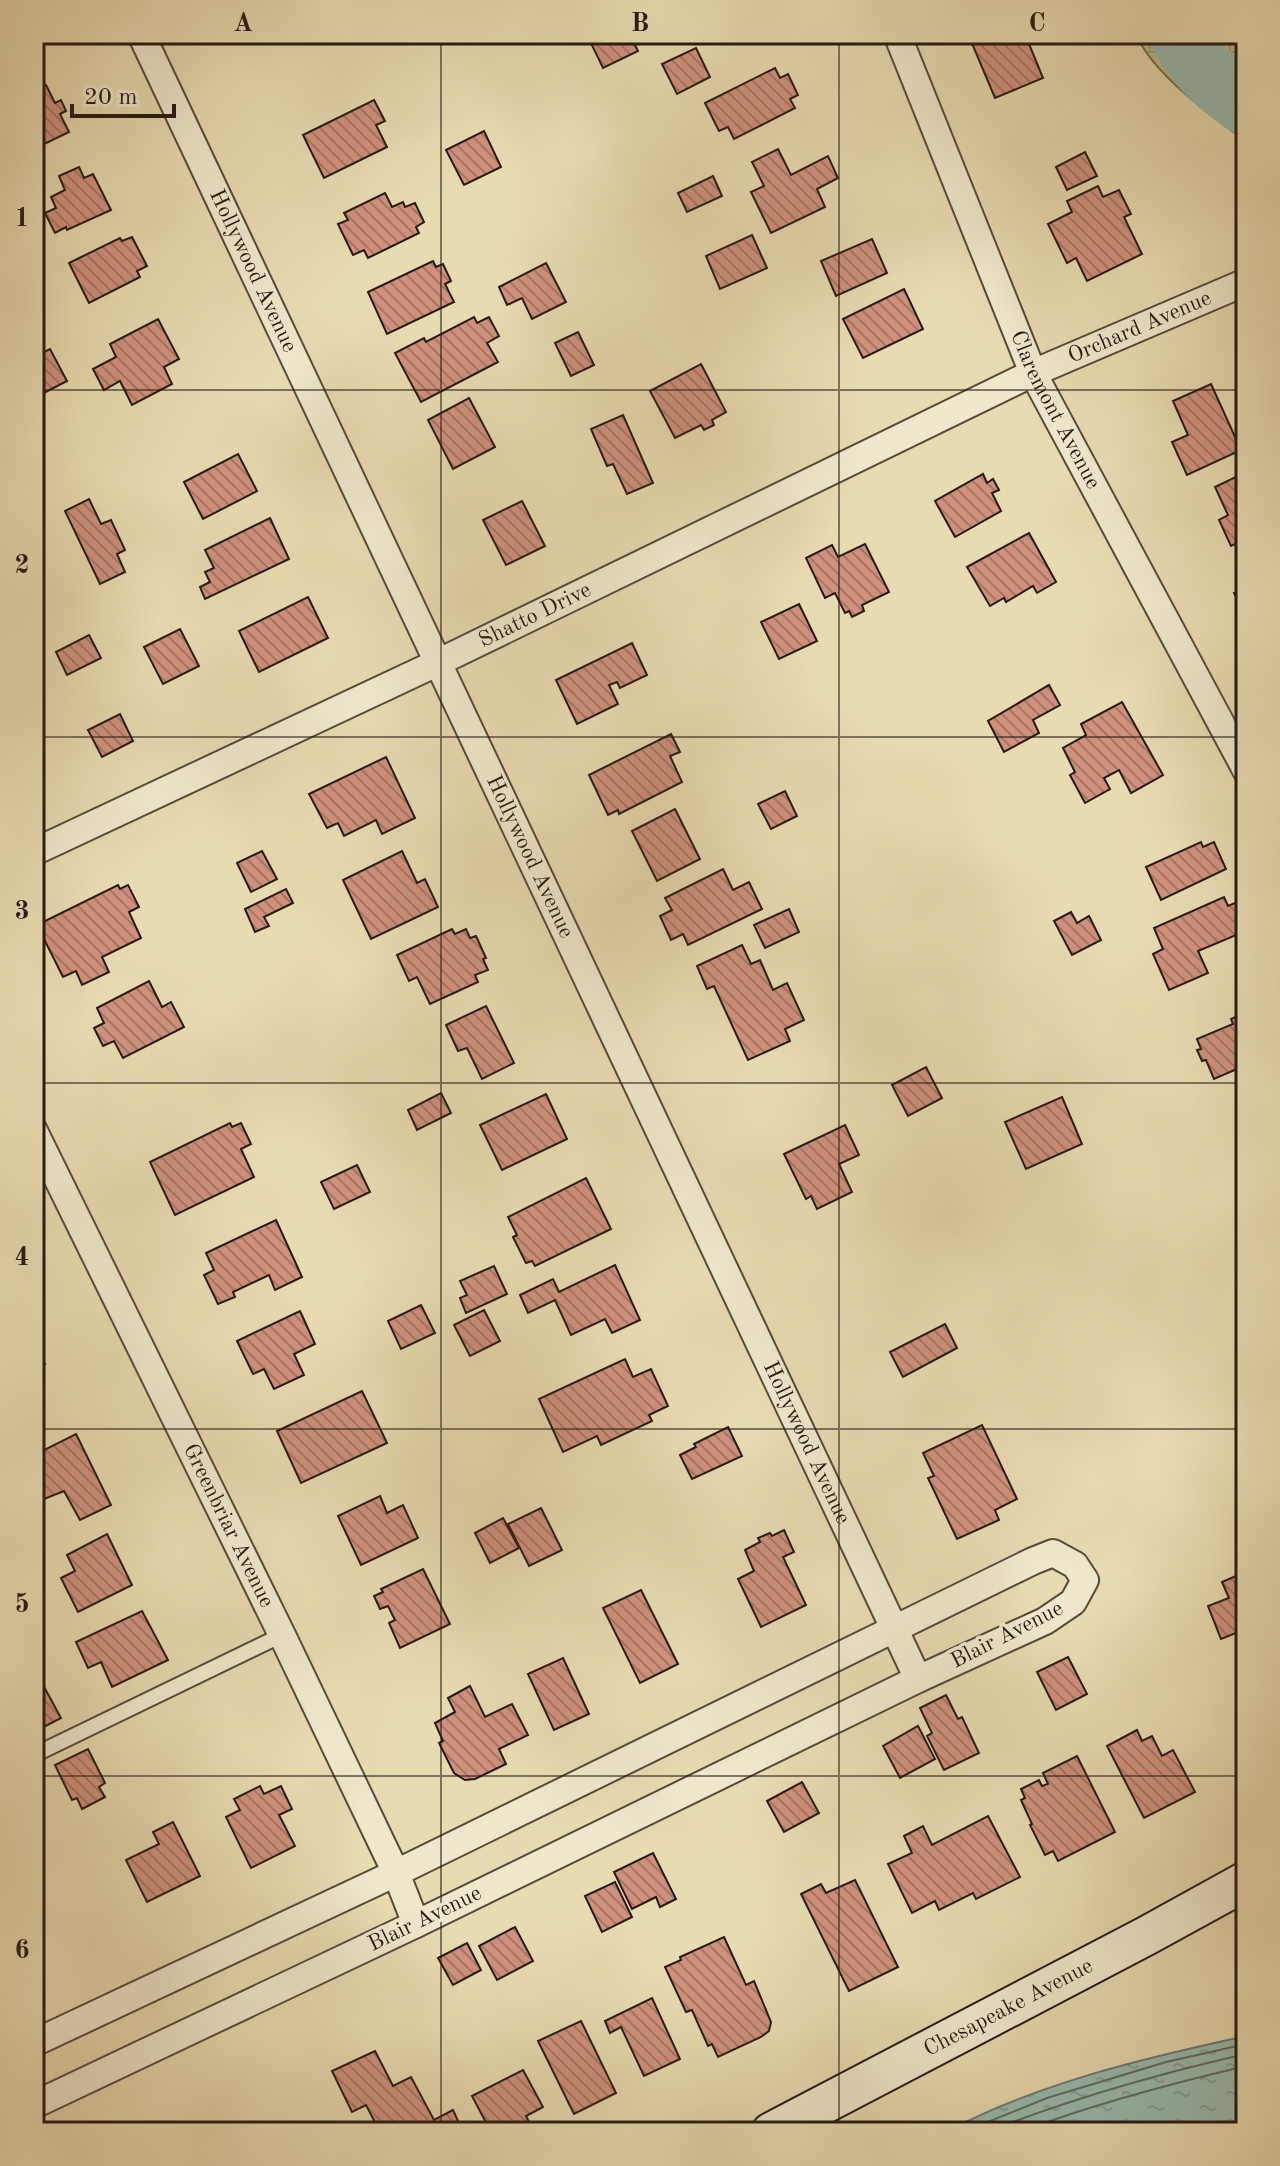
<svg xmlns="http://www.w3.org/2000/svg" width="1280" height="2166" font-family="'Old Standard TT',serif">
<style>
.wetland{fill:url(#wetland-marsh);stroke:#726c4c;stroke-width:2}
.water{fill:url(#water-ripples);stroke:#6a7a71;stroke-width:2}
.lines{fill:none;stroke-linecap:round;stroke-linejoin:round}
.shore{stroke:#5e6a61;stroke-width:2}
.river{stroke:#98bab0;stroke-width:62}
.building{fill:url(#building-back-hatch);stroke:#251a12;stroke-width:2}
.service-casing{stroke:#564a3a;stroke-width:18}
.minor-casing{stroke:#564a3a;stroke-width:30}
.secondary-casing{stroke:#251a12;stroke-width:42}
.service{stroke:#f0e7cc;stroke-width:14}
.minor{stroke:#f0e7cc;stroke-width:26}
.secondary{stroke:#f0e7cc;stroke-width:38}
.grid{fill:none;stroke:#251a12;stroke-width:2;stroke-opacity:0.55}
.labels{text-anchor:middle;dominant-baseline:central;stroke-width:7;stroke-linejoin:round;paint-order:stroke}
.street-label{font-size:22px;fill:#251a12;stroke:#f0e7cc}
.neatline{fill:none;stroke:#251a12;stroke-width:3}
.grid-label{font-size:26px;text-anchor:middle;font-weight:bold;fill:#251a12}
</style>
<defs>
<pattern id="wetland-marsh" width="20" height="14" patternUnits="userSpaceOnUse" patternTransform="scale(2)"><rect width="20" height="14" fill="#bebd87"/><path d="M1 5h8M5 5V1M11 12h8M15 12V8" fill="none" stroke="#a3a274"/></pattern>
<pattern id="water-ripples" width="26" height="14" patternUnits="userSpaceOnUse" patternTransform="scale(2)"><rect width="26" height="14" fill="#98bab0"/><path d="M2 4q2-2 4 0t4 0M15 11q2-2 4 0t4 0" fill="none" stroke="#839f96"/></pattern>
<pattern id="building-back-hatch" width="6" height="6" patternUnits="userSpaceOnUse" patternTransform="scale(2)"><rect width="6" height="6" fill="#cf917d"/><path d="M-1 5l2 2M0 0l6 6M5-1l2 2" fill="none" stroke="#a87665"/></pattern>
</defs>
<rect width="100%" height="100%" fill="#e8dab1"/>
<filter id="stains"><feTurbulence type="fractalNoise" baseFrequency=".0025" numOctaves="4"/><feColorMatrix values="0 0 0 0 .2 0 0 0 0 .09 0 0 0 0 .02 0 0 0 .5 -.17"/></filter>
<radialGradient id="worn" r=".72"><stop offset=".6" stop-color="#630" stop-opacity="0"/><stop offset="1" stop-color="#630" stop-opacity=".3"/></radialGradient>
<path class="wetland" d="M1137 34H1246V141C1216 120 1147 69 1137 34Z"/>
<path class="water" d="M1246 2036V2132H946C1038 2083 1145 2058 1246 2036Z"/>
<g class="lines">
<g class="shore">
<path d="M963 2132 1047 2098 1166 2062 1246 2044"/>
<path d="M986 2132C1071 2099 1157 2074 1246 2054"/>
<path d="M1020 2132C1093 2104 1169 2084 1246 2066"/>
</g>
<path class="river" d="M1180 34C1196 65 1217 85 1246 104"/>
</g>
<g class="building">
<path d="M594 34H630L638 51 603 68 588 37Z"/>
<path d="M968 34H1025L1043 78 995 98Z"/>
<path d="M696 48 710 77 677 94 662 64Z"/>
<path d="M775 68 780 78 788 74 798 95 790 99 795 108 734 139 728 127 719 131 705 103Z"/>
<path d="M46 85 55 103 61 100 66 111 60 114 69 132 34 149V90Z"/>
<path d="M374 100 385 121 376 125 387 147 324 178 303 135Z"/>
<path d="M484 131 501 167 464 185 446 150Z"/>
<path d="M778 149 791 175 828 156 838 178 817 189 825 207 771 233 751 192 764 186 752 162Z"/>
<path d="M1085 152 1097 176 1067 190 1056 167Z"/>
<path d="M79 167 84 178 93 174 111 210 67 230 66 227 55 233 45 213 56 208 51 197 65 190 59 176Z"/>
<path d="M713 176 722 196 687 212 678 193Z"/>
<path d="M1098 186 1103 197 1119 190 1131 214 1124 217 1142 254 1087 281 1076 258 1067 263 1048 224 1072 212 1067 201Z"/>
<path d="M385 193 392 207 403 202 405 207 415 203 424 222 416 227 419 233 368 258 364 250 353 255 338 224 348 220 344 213Z"/>
<path d="M752 235 767 268 720 289 706 256Z"/>
<path d="M132 237 147 266 137 271 140 277 89 303 69 263 120 238 122 241Z"/>
<path d="M872 239 887 273 836 296 821 261Z"/>
<path d="M433 261 436 267 443 264 451 281 445 284 454 302 387 334 368 292Z"/>
<path d="M546 263 566 302 532 319 522 298 507 305 499 287Z"/>
<path d="M904 289 923 329 863 358 843 319Z"/>
<path d="M474 317 477 323 489 317 499 336 487 343 498 362 421 402 395 353 424 338 426 342Z"/>
<path d="M158 319 179 359 164 367 172 384 132 405 120 381 104 390 93 369 116 357 110 344Z"/>
<path d="M578 332 594 365 571 376 555 343Z"/>
<path d="M50 349 67 381 34 398V357Z"/>
<path d="M701 364 726 412 712 420 714 425 704 430 701 425 675 438 650 391Z"/>
<path d="M1211 384 1241 450 1187 475 1172 442 1188 435 1173 401Z"/>
<path d="M469 398 495 447 453 469 428 420Z"/>
<path d="M623 415 653 483 627 494 613 464 607 466 591 429Z"/>
<path d="M238 454 257 491 203 519 184 482Z"/>
<path d="M1246 472V539L1231 546 1219 520 1228 515 1215 487Z"/>
<path d="M983 474 987 483 993 479 999 490 992 493 1001 511 955 537 935 501Z"/>
<path d="M89 499 101 524 111 520 125 550 117 554 125 572 100 584 65 511Z"/>
<path d="M522 501 545 546 506 565 483 520Z"/>
<path d="M270 518 289 559 205 599 200 587 210 582 205 572 214 568 205 550Z"/>
<path d="M1029 533 1056 582 1037 593 1033 586 1006 602 1004 598 990 606 967 567Z"/>
<path d="M865 544 889 592 862 605 864 611 852 617 849 611 845 613 835 593 825 598 806 558 832 545 838 557Z"/>
<path d="M1246 579V617L1234 593 1243 590 1239 582Z"/>
<path d="M308 597 328 638 259 672 239 631Z"/>
<path d="M799 604 817 641 779 659 761 622Z"/>
<path d="M180 629 199 666 163 684 144 647Z"/>
<path d="M89 635 101 658 67 675 56 652Z"/>
<path d="M632 643 647 675 620 688 617 682 609 685 618 704 577 724 556 680Z"/>
<path d="M1049 685 1060 705 1033 720 1039 733 1004 752 988 721Z"/>
<path d="M1122 702 1163 775 1131 793 1119 770 1104 778 1110 789 1085 803 1070 775 1075 772 1063 748 1086 735 1081 724Z"/>
<path d="M120 714 133 741 102 757 88 730Z"/>
<path d="M671 734 680 752 670 756 682 782 619 814 618 810 608 815 589 775Z"/>
<path d="M386 757 415 818 382 834 376 820 344 836 338 823 327 828 309 794Z"/>
<path d="M785 791 797 816 771 829 758 804Z"/>
<path d="M675 809 700 859 657 881 632 831Z"/>
<path d="M1201 842 1203 847 1214 842 1226 869 1161 900 1146 867Z"/>
<path d="M262 851 277 879 251 892 237 863Z"/>
<path d="M402 851 417 883 425 879 438 907 371 939 343 880Z"/>
<path d="M723 869 733 890 749 882 762 909 688 945 683 934 671 940 660 916 672 910 665 898Z"/>
<path d="M118 885 120 889 128 885 139 907 129 912 141 938 102 957 109 972 82 985 76 971 63 977 37 925Z"/>
<path d="M286 889 293 903 264 917 269 926 255 932 245 909Z"/>
<path d="M1224 897 1228 906 1237 902 1246 927 1240 930 1241 933 1198 951 1208 973 1169 990 1153 954 1163 949 1154 928Z"/>
<path d="M789 909 799 932 765 948 754 925Z"/>
<path d="M1071 912 1077 923 1089 916 1101 940 1072 955 1054 921Z"/>
<path d="M452 929 455 934 466 929 470 938 476 936 486 958 483 959 488 970 475 975 478 982 430 1004 417 977 409 981 397 955Z"/>
<path d="M742 945 751 964 760 960 773 990 787 983 804 1020 785 1029 790 1041 748 1060 714 986 707 989 697 966Z"/>
<path d="M149 981 162 1007 171 1002 184 1027 123 1058 114 1041 103 1046 94 1028 104 1023 97 1008Z"/>
<path d="M486 1006 514 1063 482 1079 467 1048 458 1051 446 1025Z"/>
<path d="M1246 1012V1065L1214 1079 1206 1060 1202 1061 1197 1050 1201 1049 1197 1039 1233 1024 1231 1019Z"/>
<path d="M926 1067 942 1098 908 1116 892 1085Z"/>
<path d="M441 1093 451 1113 417 1130 408 1110Z"/>
<path d="M546 1094 567 1139 502 1170 480 1125Z"/>
<path d="M1062 1097 1082 1144 1026 1169 1005 1122Z"/>
<path d="M230 1123 232 1127 241 1123 251 1144 241 1149 254 1177 175 1215 150 1162Z"/>
<path d="M845 1125 859 1155 839 1164 852 1192 817 1209 811 1196 806 1199 784 1154Z"/>
<path d="M357 1165 370 1192 334 1209 321 1182Z"/>
<path d="M586 1178 611 1229 535 1266 532 1261 526 1263 513 1237 517 1235 508 1217Z"/>
<path d="M276 1220 302 1277 275 1290 269 1275 233 1292 235 1297 218 1304 204 1275 214 1270 206 1253Z"/>
<path d="M615 1265 640 1320 612 1333 605 1319 571 1335 555 1300 528 1313 520 1295 553 1279 559 1292Z"/>
<path d="M494 1266 507 1294 466 1313 460 1298 467 1295 460 1281Z"/>
<path d="M421 1305 435 1333 401 1349 388 1321Z"/>
<path d="M484 1310 500 1341 470 1356 454 1325Z"/>
<path d="M300 1311 315 1344 294 1354 304 1375 274 1389 264 1369 253 1374 237 1341Z"/>
<path d="M945 1324 957 1348 903 1377 890 1352Z"/>
<path d="M34 1342 45 1364 34 1370Z"/>
<path d="M625 1359 633 1377 651 1369 668 1406 649 1415 652 1421 601 1445 597 1436 563 1452 539 1399Z"/>
<path d="M362 1391 387 1443 301 1483 277 1431Z"/>
<path d="M982 1425 1017 1499 995 1510 999 1520 957 1539 928 1478 934 1476 923 1453Z"/>
<path d="M728 1427 742 1456 692 1479 680 1455 696 1447 694 1444Z"/>
<path d="M76 1434 111 1505 80 1520 64 1491 34 1503V1455Z"/>
<path d="M380 1496 387 1513 403 1505 418 1538 361 1565 338 1516Z"/>
<path d="M541 1508 562 1550 529 1566 508 1524Z"/>
<path d="M503 1518 519 1548 490 1563 475 1533Z"/>
<path d="M784 1530 794 1552 783 1557 806 1605 761 1627 738 1579 754 1571 745 1550 760 1542 758 1538 770 1533 772 1536Z"/>
<path d="M107 1534 132 1585 78 1612 61 1578 75 1571 67 1555Z"/>
<path d="M423 1569 450 1624 400 1648 389 1623 395 1620 388 1606 380 1609 374 1596 383 1592 381 1589Z"/>
<path d="M1245 1572 1246 1629 1221 1639 1208 1606 1229 1598 1222 1582Z"/>
<path d="M641 1590 678 1664 640 1683 603 1608Z"/>
<path d="M142 1611 168 1660 112 1687 101 1662 88 1668 76 1642Z"/>
<path d="M1068 1657 1087 1694 1056 1710 1037 1672Z"/>
<path d="M563 1658 589 1714 554 1730 528 1674Z"/>
<path d="M42 1683 61 1718 34 1732V1688Z"/>
<path d="M470 1686 485 1717 512 1704 528 1735 499 1749 506 1764 475 1779 465 1780 454 1773 439 1743 443 1741 435 1723 455 1712 448 1698Z"/>
<path d="M946 1695 958 1719 962 1717 979 1753 944 1770 927 1736 932 1733 920 1708Z"/>
<path d="M918 1726 935 1759 900 1778 883 1746Z"/>
<path d="M1137 1730 1142 1741 1152 1736 1162 1756 1173 1750 1195 1792 1144 1818 1107 1746Z"/>
<path d="M88 1749 105 1783 99 1787 105 1797 82 1809 77 1798 72 1800 55 1765Z"/>
<path d="M1077 1756 1115 1832 1058 1861 1053 1851 1045 1855 1030 1825 1032 1824 1021 1800 1025 1798 1021 1789 1039 1780 1042 1786 1048 1784 1043 1773Z"/>
<path d="M802 1782 819 1813 784 1832 767 1801Z"/>
<path d="M260 1786 264 1794 281 1786 292 1809 279 1815 295 1846 251 1868 226 1817 240 1810 234 1799Z"/>
<path d="M988 1816 1020 1877 976 1899 973 1893 939 1910 935 1901 912 1913 888 1864 912 1853 904 1836 923 1826 932 1845Z"/>
<path d="M173 1822 200 1876 147 1902 126 1860 159 1844 153 1832Z"/>
<path d="M653 1853 676 1899 660 1907 656 1897 632 1909 614 1872Z"/>
<path d="M855 1880 898 1967 849 1991 801 1894 821 1884 826 1893Z"/>
<path d="M615 1882 632 1917 602 1932 585 1896Z"/>
<path d="M515 1927 533 1961 497 1980 479 1946Z"/>
<path d="M724 1937 746 1985 754 1981 771 2022 769 2031 761 2037 718 2057 712 2044 708 2046 692 2010 686 2012 665 1967 681 1960 680 1957Z"/>
<path d="M467 1943 481 1970 453 1985 438 1958Z"/>
<path d="M652 1998 680 2059 644 2076 621 2027 610 2033 605 2021Z"/>
<path d="M581 2021 616 2093 574 2114 538 2041Z"/>
<path d="M375 2051 393 2086 411 2077 434 2120 453 2110 463 2132H380L366 2105 352 2112 332 2071Z"/>
<path d="M523 2070 543 2107 526 2116 534 2132H491L472 2096Z"/>
</g>
<g class="lines">
<g class="service-casing">
<path id="service" d="M34 1755 282 1635"/>
</g>
<g class="minor-casing">
<g id="minor">
<path id="s1" d="M141 34 918 1679"/>
<path id="s2" d="M897 34 1033 373 1246 770"/>
<path id="s3" d="M34 852 439 662 1033 373 1246 282"/>
<path id="s4" d="M34 1131 282 1635 396 1873 416 1924"/>
<path d="M34 2043 396 1873 1033 1561 1053 1553 1075 1565 1085 1580 1073 1602 1045 1621 918 1679 416 1924 34 2105"/>
</g>
</g>
<g class="secondary-casing">
<g id="secondary">
<path id="s5" d="M771 2132 1146 1936 1246 1881"/>
</g>
</g>
<use href="#service" class="service"/>
<use href="#minor" class="minor"/>
<use href="#secondary" class="secondary"/>
</g>
<path class="grid" d="M441 34V2132M839 34V2132M34 390H1246M34 737H1246M34 1083H1246M34 1429H1246M34 1776H1246"/>
<g class="labels">
<g class="street-label">
<text stroke="none"><textPath href="#s1" startOffset="262">Hollywood Avenue</textPath></text>
<text stroke="none"><textPath href="#s3" startOffset="1224">Orchard Avenue</textPath></text>
<text stroke="none"><textPath href="#s2" startOffset="408">Claremont Avenue</textPath></text>
<text stroke="none"><textPath href="#s3" startOffset="554">Shatto Drive</textPath></text>
<text stroke="none"><textPath href="#s1" startOffset="910">Hollywood Avenue</textPath></text>
<text stroke="none"><textPath href="#s1" startOffset="1558">Hollywood Avenue</textPath></text>
<text stroke="none"><textPath href="#s4" startOffset="440">Greenbriar Avenue</textPath></text>
<text transform="translate(1007 1635) rotate(-27)">Blair Avenue</text>
<text transform="translate(425 1919) rotate(-26)">Blair Avenue</text>
<text stroke="none"><textPath href="#s5" startOffset="268">Chesapeake Avenue</textPath></text>
</g>
</g>
<rect width="1280" height="2166" fill="none" stroke="#e8dab1" stroke-width="88"/>
<path d="M72 104v12h102v-12" fill="none" stroke="#251a12" stroke-width="4"/>
<text x="84" y="104" font-size="24" fill="#251a12" stroke="#f0e7cc" stroke-width="6" paint-order="stroke">20 m</text>
<rect x="44" y="44" width="1192" height="2078" class="neatline"/>
<g class="grid-label">
<text x="243" y="31">A</text>
<text x="640" y="31">B</text>
<text x="1037" y="31">C</text>
<text x="22" y="226">1</text>
<text x="22" y="573">2</text>
<text x="22" y="919">3</text>
<text x="22" y="1265">4</text>
<text x="22" y="1612">5</text>
<text x="22" y="1958">6</text>
</g>
<rect width="100%" height="100%" filter="url(#stains)"/>
<rect width="100%" height="100%" fill="url(#worn)"/>
</svg>
